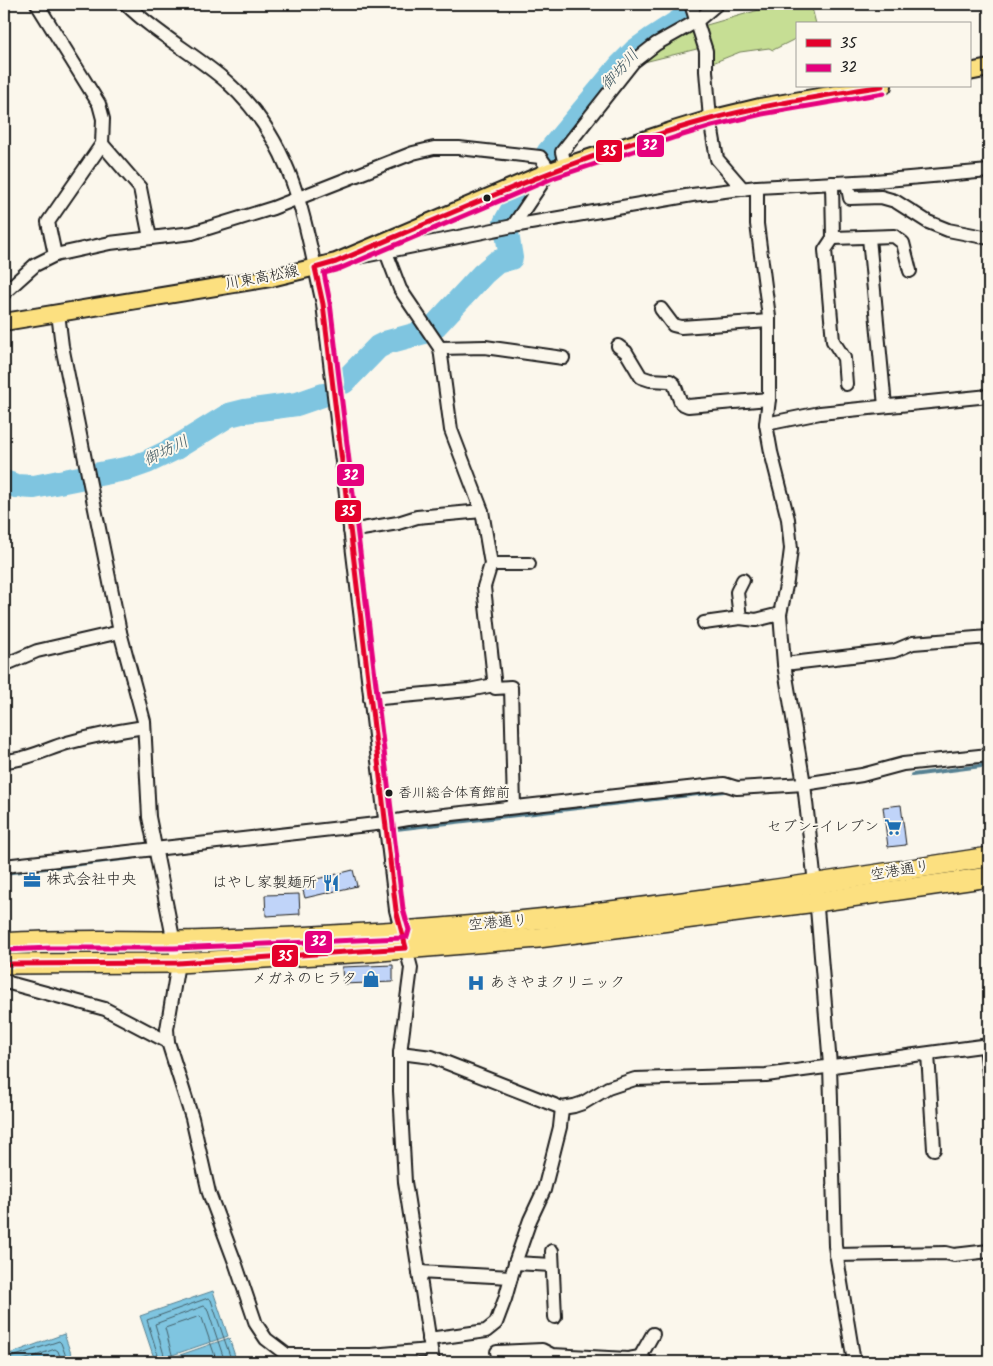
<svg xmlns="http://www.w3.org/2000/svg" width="993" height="1366" font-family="Kalam,'Klee One',sans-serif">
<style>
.green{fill:#c6de94;stroke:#717d58}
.water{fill:#7fc5e0;stroke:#578192}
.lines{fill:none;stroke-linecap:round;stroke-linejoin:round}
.shore{stroke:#44606a;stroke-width:1}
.stream{stroke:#578192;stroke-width:4}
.river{stroke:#7fc5e0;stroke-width:24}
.building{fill:#c0d4f9;stroke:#1c1c1c}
.minor-casing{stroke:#1c1c1c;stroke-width:16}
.major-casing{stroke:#1c1c1c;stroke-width:20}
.highway-casing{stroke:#1c1c1c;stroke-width:22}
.minor{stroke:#fbf7ec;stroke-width:12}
.major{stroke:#fce080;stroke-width:16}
.highway{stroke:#fce080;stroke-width:19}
.bus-1-casing{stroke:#fbf7ec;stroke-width:9}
.bus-2-casing{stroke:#fbf7ec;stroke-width:9}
.bus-1{stroke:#e4002b;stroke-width:5}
.bus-2{stroke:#e5007d;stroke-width:5}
.bus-dot{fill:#1c1c1c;stroke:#fbf7ec;stroke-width:2}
.labels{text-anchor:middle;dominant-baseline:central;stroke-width:4;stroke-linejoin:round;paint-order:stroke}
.bus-label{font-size:14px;fill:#1c1c1c;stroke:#fbf7ec;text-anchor:start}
.street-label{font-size:15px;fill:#1c1c1c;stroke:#fbf7ec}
.poi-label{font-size:15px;fill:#1c1c1c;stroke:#fbf7ec;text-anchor:end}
.water-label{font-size:16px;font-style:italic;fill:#3f5761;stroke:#fbf7ec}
.line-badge{stroke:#fbf7ec;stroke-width:2}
.badge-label{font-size:14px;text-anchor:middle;font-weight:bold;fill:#fff}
</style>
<rect width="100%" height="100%" fill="#fbf7ec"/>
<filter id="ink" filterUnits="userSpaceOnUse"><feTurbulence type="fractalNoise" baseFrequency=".02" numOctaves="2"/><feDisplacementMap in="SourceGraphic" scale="10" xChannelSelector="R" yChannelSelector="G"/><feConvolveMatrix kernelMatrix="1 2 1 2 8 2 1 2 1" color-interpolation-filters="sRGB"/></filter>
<g filter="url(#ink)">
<g class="green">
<path d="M780 4H811L816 24H797V38L773 50 769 48 740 52 710 64 703 26Z"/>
<path d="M696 28 701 48 640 63 647 54Z"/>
</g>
<g class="water">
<path d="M213 1291 228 1336 155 1361 140 1316Z"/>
<path d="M64 1334 74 1362H4V1356Z"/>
<path d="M229 1338 237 1362H160Z"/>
</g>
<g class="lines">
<g class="shore">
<path d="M4 1360 59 1341 61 1343 68 1362"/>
<path d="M18 1362 55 1349 58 1351 62 1362"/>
<path d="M160 1362 147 1320 208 1298 211 1300 232 1362"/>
<path d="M166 1362 155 1324 204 1306 207 1308 225 1362"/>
<path d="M174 1362 165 1328 200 1316 202 1318 217 1362"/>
</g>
<g class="stream">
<path d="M912 775 989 765"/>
<path d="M396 829 724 791"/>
<path d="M4 873 131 858"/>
</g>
<g class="river">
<path d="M548 153 621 65 635 51 653 38 706 4"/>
<path d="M505 223 517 201"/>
<path d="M344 382 378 347 388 342 421 333 435 326 483 274 497 262 511 258 507 233"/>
<path d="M4 482 16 486 34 487 130 468 147 462 174 449 229 415 245 411 297 404 323 395"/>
</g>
</g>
<g class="building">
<path d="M901 805 906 845 888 847 883 807Z"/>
<path d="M353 870 357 886 305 898 301 883Z"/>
<path d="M299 894 300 914 266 916 265 895Z"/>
<path d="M393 965V982L343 984 342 967Z"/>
</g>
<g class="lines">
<g class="minor-casing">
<g id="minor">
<path d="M37 4 99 104 103 119 102 144 48 222 55 255"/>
<path d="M126 4C156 34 195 54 227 82 295 143 304 220 323 304L396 910 411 968 400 1053V1091L405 1182 433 1362"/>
<path d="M691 4 706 51V71L710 119 717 159 743 189"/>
<path d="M102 144 140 188 150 238"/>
<path d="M565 165 562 152 633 62 656 44 697 21 717 4"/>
<path d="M832 183 833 238 825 250 833 341 844 358 846 384"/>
<path d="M847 183 850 198 881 197 895 201 928 222 948 230 989 238"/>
<path d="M757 187V224L769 317V399L766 424 771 452 788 519 791 549 787 581 780 614 784 664 804 784 815 884 830 1065 835 1246 854 1362"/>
<path d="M833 238 894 236 903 243 910 271"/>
<path d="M869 238 885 406"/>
<path d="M386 252 400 289 440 348 451 430 482 511 491 564 484 587 495 688 511 687 514 807"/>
<path d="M359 257 513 226 692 195 757 187 875 181 989 171"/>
<path d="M4 293 35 265 55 255 110 243 192 233 273 208 413 153 434 148H459L540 157 550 171 513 226"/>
<path d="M661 309 673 325 681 327 769 321"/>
<path d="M58 313 62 346 120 632 144 721 149 817 178 963 167 1029 168 1042 192 1118 209 1193 236 1265 256 1324 266 1339 287 1355H371L430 1350"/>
<path d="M618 346 626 352 641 377 650 380 670 381 674 384 681 403 688 406 769 399"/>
<path d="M440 348 485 347 563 358"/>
<path d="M766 424 820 413 989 396"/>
<path d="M350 531 398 523 417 517 482 511"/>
<path d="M491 564H529"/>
<path d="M740 618 737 592 743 580"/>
<path d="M704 623 740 618 756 620 780 614"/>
<path d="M784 664 894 651 913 643 989 637"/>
<path d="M4 665 37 651 120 632"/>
<path d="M370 699 469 690 494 685"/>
<path d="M4 761C26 760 47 749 67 743 92 736 118 731 144 727"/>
<path d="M4 866 385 823 408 819 724 784 737 788 804 784 862 775 903 764 989 755"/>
<path d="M4 979 9 983 105 1009 168 1042"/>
<path d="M986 1046 989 1073"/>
<path d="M400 1053 432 1057 562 1108 574 1106 583 1103 608 1088 635 1079 766 1075 989 1045"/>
<path d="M928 1054 934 1149"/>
<path d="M552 1251 555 1317"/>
<path d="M836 1255 946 1253 954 1255 989 1251"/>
<path d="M515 1263 552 1265"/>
<path d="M419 1272 511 1277"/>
<path d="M429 1339 486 1331 496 1323 505 1299 515 1263 530 1220 544 1190 560 1127 562 1108"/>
<path d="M497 1352 542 1350 552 1355 628 1359 640 1357 647 1362"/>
<path d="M640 1357 653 1334"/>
</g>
</g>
<g class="major-casing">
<g id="major">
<path d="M969 72 989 68"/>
<path d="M4 322 271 278 336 262 550 171 674 130 710 119 760 107 883 86"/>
</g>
</g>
<g class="highway-casing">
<g id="highway">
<path d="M4 943C60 939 116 941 173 941 237 940 303 937 367 933 576 921 783 889 989 857"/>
<path d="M4 964 178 963 368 952 538 938 816 902 989 877"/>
</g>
</g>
<use href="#minor" class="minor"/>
<use href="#major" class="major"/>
<use href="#highway" class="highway"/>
<g class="bus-1-casing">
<path id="bus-1" d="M4 964 178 963 406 948 396 910 323 304 315 268 336 262C459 210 581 154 711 119 767 104 824 96 882 86"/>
</g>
<g class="bus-2-casing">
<path id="bus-2" d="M4 950 51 948H174L402 938 407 937 409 930 403 909 330 303 324 273 339 269 553 178 676 137 712 126 762 114 884 93"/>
</g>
<use href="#bus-1" class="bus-1"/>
<use href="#bus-2" class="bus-2"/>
</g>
</g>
<defs>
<g id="supermarket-bare" transform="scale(1.35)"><path d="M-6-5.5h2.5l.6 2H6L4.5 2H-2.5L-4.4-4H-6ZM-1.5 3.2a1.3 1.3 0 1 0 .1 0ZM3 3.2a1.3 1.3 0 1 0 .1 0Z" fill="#1f6fb2" stroke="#fbf7ec" stroke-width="2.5" paint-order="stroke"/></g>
<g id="office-bare" transform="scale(1.35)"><path d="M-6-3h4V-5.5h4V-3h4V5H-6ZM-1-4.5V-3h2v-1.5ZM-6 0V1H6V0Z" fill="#1f6fb2" stroke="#fbf7ec" stroke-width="2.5" paint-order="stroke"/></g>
<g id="restaurant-bare" transform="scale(1.35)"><path d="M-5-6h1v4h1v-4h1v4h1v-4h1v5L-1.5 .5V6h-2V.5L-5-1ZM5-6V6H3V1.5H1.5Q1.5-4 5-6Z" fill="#1f6fb2" stroke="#fbf7ec" stroke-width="2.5" paint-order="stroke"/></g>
<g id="shop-bare" transform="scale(1.35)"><path d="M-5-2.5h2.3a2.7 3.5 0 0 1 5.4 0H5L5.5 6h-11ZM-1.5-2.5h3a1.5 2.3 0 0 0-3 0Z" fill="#1f6fb2" stroke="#fbf7ec" stroke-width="2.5" paint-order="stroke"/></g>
<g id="hospital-bare" transform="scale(1.35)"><path d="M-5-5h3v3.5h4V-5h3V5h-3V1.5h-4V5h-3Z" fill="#1f6fb2" stroke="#fbf7ec" stroke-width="2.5" paint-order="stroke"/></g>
</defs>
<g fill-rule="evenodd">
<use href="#supermarket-bare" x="893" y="827"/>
<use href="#office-bare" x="32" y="880"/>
<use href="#restaurant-bare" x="331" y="883"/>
<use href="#shop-bare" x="371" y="979"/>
<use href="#hospital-bare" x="476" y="983"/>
</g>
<g class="bus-dot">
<circle cx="487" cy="198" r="4.5"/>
<circle cx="389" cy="793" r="4.5"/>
</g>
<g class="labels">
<g class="bus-label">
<text x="398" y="793">香川総合体育館前</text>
</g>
<g class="street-label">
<text transform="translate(262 278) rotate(-11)">川東高松線</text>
<text transform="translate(900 871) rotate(-9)">空港通り</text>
<text transform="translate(498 923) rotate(-5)">空港通り</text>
</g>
<g class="poi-label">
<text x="879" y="827">セブン-イレブン</text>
<text x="46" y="880" text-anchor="start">株式会社中央</text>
<text x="317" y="883">はやし家製麺所</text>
<text x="357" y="979">メガネのヒラタ</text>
<text x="490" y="983" text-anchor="start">あきやまクリニック</text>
</g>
<g class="water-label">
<text transform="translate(620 70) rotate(-48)">御坊川</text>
<text transform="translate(166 451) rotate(-26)">御坊川</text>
</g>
</g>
<g class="line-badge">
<rect x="636" y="134" width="29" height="24" rx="5" fill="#e5007d"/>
<rect x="595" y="139" width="28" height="24" rx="5" fill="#e4002b"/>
<rect x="336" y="463" width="29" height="24" rx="5" fill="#e5007d"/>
<rect x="334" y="499" width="28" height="24" rx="5" fill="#e4002b"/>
<rect x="304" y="930" width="29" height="24" rx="5" fill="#e5007d"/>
<rect x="271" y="944" width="28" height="24" rx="5" fill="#e4002b"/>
</g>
<g class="badge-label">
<text x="650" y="150">32</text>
<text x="609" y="156">35</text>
<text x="351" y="480">32</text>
<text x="348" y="516">35</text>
<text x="319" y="946">32</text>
<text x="285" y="961">35</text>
</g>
<rect width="993" height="1366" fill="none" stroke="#fbf7ec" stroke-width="20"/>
<rect x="10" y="10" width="973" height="1346" fill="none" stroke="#1c1c1c" stroke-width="2" filter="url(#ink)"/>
<rect x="796" y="22" width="175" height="65" fill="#fbf7ec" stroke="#a29f99"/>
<rect x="806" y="39" width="25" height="8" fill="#e4002b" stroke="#a29f99"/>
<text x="840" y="48" font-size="15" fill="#1c1c1c">35</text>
<rect x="806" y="64" width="25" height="8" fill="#e5007d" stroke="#a29f99"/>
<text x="840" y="72" font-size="15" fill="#1c1c1c">32</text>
</svg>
